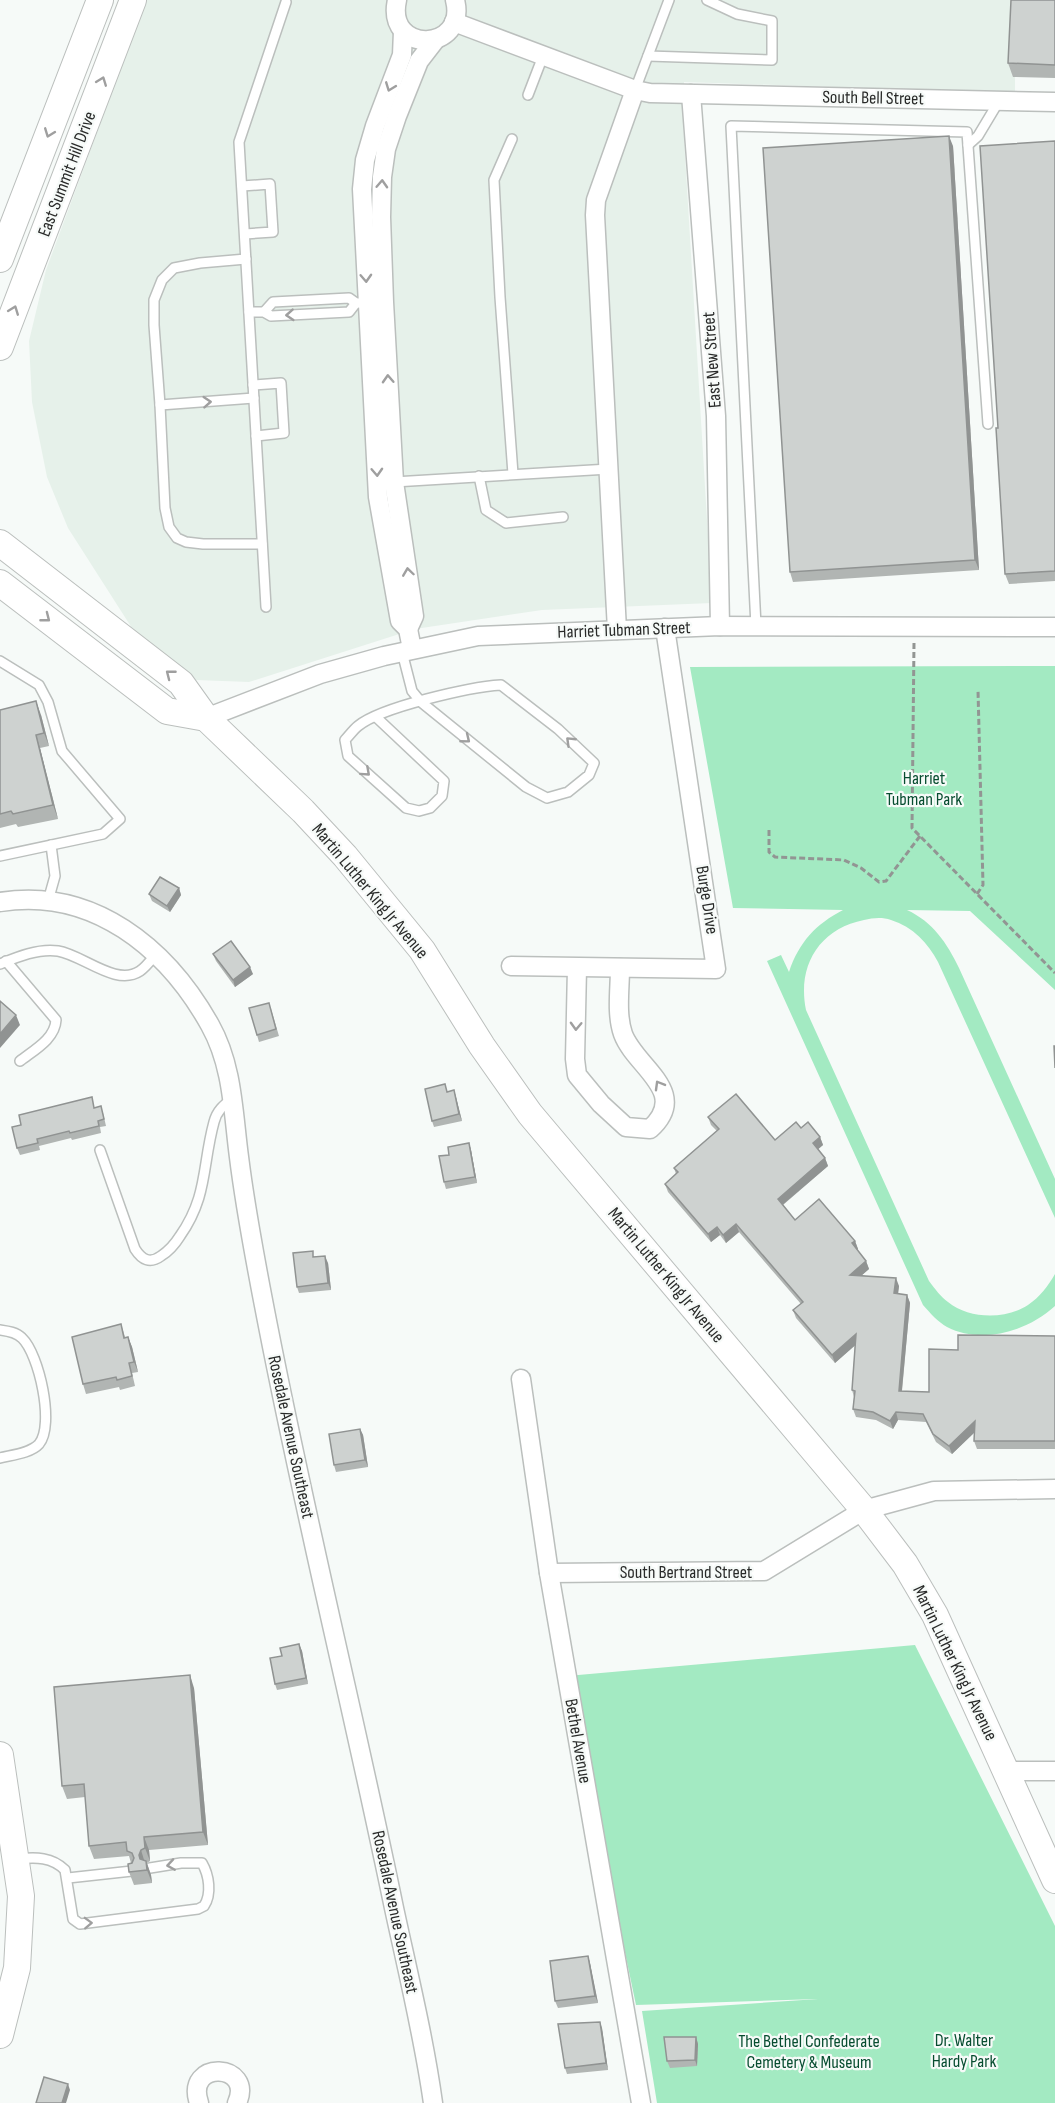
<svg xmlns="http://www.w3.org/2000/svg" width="1055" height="2103" font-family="'Sofia Sans Condensed',sans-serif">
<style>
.built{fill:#e6f1ea}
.green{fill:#a3eac2}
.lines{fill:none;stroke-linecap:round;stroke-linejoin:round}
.lane-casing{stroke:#bbbfbd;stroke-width:12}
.street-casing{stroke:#bbbfbd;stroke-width:21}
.secondary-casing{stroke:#bbbfbd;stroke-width:28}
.path{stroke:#929593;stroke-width:3;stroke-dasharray:6 3;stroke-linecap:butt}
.lane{stroke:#fff;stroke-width:9}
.street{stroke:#fff;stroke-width:18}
.secondary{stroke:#fff;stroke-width:26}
.wall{fill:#b1b5b3}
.shaded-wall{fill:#909392}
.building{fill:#ced2d0;stroke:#909392;stroke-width:1.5}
.oneway{stroke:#9f9f9f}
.labels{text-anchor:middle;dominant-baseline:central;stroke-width:4.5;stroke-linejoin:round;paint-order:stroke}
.street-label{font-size:18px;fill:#292a29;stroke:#f6faf8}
.park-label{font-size:18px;fill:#074d30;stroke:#f6faf8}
</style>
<rect width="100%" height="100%" fill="#f6faf8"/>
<path class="built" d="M146 0H1015V93L684 82 683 121 712 603 542 610 415 629 249 682 196 680 137 636 68 528 47 477 32 402 29 341 46 270Z"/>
<g class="green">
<path d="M1055 666V990L970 911 907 910C933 922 947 943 959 968L1055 1179V1218L938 962C928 943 913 927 891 920 882 917 873 918 864 920 819 929 797 966 806 1010L929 1281C935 1289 941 1297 948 1302 969 1319 1005 1320 1028 1305 1040 1297 1048 1286 1055 1274V1306C1028 1331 982 1345 947 1327 938 1322 930 1313 923 1305L767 961 781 955 789 972C799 942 816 924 843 910L733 908 690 667Z"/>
<path d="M915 1645 1055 1926V2103H657L642 2011 818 1999 636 2005 567 1676Z"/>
</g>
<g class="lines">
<g class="lane-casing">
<g id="lane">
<path d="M648 56 772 60V21L737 14 707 0"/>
<path d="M635 90 669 0"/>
<path d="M528 95 543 56"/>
<path d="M512 139 494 180 500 297 513 474"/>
<path d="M968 145 978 136 999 101"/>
<path d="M242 186 270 184 273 232 245 234"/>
<path d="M246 259 200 263 174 268 162 280 154 300V325L160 405 165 508 169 527 177 538 186 542 203 544H262"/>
<path d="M249 312H264L271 316 349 312 356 303"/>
<path d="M264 312 273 302 349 298 356 303H370"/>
<path d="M253 385 281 383 284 433 256 436"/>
<path d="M160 405 254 398"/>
<path d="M479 476 486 510 506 523 563 517"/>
<path d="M394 482 609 469"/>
<path d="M266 607 239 142 286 2"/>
<path d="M756 626 731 126 967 132 988 424"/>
<path d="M0 661 39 685 48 702 62 751 120 819 103 834 0 856"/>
<path d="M376 717 444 781 442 796 430 808 419 811 406 808 348 756 345 740C349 736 353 730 358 726 381 707 470 687 501 685L558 729 594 763 589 775 568 792 547 798 526 787 421 702 412 691 402 652"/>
<path d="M48 901 55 876 51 845"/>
<path d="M6 961 56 1020C55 1039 34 1050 20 1061"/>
<path d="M0 964C17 957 39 948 58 951 83 955 116 987 140 971 146 967 151 960 156 954"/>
<path d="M100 1150 135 1249C142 1260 150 1264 161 1256 169 1251 175 1244 180 1236 208 1196 202 1166 214 1122 217 1110 224 1105 233 1098"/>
<path d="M0 1330C7 1331 16 1332 22 1338 39 1354 55 1425 39 1444 31 1453 12 1455 0 1458"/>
<path d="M18 1859C36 1857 52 1857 65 1870L73 1919 80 1924 198 1909 204 1906C212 1894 209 1875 202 1863H181L150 1868"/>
<path d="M68 1878 132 1871"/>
</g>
</g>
<g class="street-casing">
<g id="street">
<path d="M397 0C385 55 468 52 455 0"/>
<path d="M454 22 635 90 650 93 1055 102"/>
<path d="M403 31 402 55 375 126 365 160 362 189 378 497 400 621 408 629 412 649"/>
<path d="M691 94 716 416 720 626"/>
<path d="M408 629 414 616 394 482 384 302 381 217 382 177 386 149 397 116 419 61 436 39"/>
<path d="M617 630 595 215 596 200 635 90"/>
<path d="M206 718 320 674 384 656 478 636 720 626 1055 627"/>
<path d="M0 902C93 887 167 948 210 1025 233 1066 233 1112 239 1157 246 1214 257 1270 268 1326 306 1521 354 1714 394 1908 408 1973 424 2038 433 2103"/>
<path d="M511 966 716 969 665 628"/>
<path d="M577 968 575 1059 577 1075 601 1104 626 1127 650 1129C691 1092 635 1067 623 1034 616 1014 620 989 620 968"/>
<path d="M521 1379 549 1573 641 2103"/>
<path d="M549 1573 764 1571 864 1510 934 1491 1055 1489"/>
<path d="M1007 1771H1055"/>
<path d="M199 2103C184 2059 255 2063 237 2103"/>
</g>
</g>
<g class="secondary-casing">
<g id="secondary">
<path d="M0 259 100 0"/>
<path d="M0 347 133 0"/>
<path d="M0 543 181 683 206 718 303 811 345 856 422 950 482 1046 530 1114 864 1510 905 1564 935 1615 1055 1880"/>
<path d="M0 583 167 711 206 718"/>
<path d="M0 1755 21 1896 17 1968 0 2035"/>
</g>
</g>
<g class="path">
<path d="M914 643 912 828 1055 973"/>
<path d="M769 830V852L775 857 844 860 861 868 879 882 886 881 920 836"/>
<path d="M977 894 983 885 978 690"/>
</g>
<use href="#lane" class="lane"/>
<use href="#street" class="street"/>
<use href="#secondary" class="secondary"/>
</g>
<g class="wall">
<path d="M1055 0V78L1013 77 1008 63Z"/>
<path d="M1055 141V581L1009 584 1005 574Z"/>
<path d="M953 146 979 570 793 582 790 572Z"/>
<path d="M0 710 41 715 49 746 40 748 58 819 18 827 16 824 0 828Z"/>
<path d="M179 888 181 895 170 912 152 901 149 894Z"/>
<path d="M213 954 253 974 235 987 216 961Z"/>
<path d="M271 1009 279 1036 259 1042 257 1035Z"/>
<path d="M454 1090 462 1121 434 1127 432 1121Z"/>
<path d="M95 1108 103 1113 106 1126 100 1127 101 1133 72 1140 71 1138 39 1146 40 1150 20 1155 17 1148Z"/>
<path d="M708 1117 775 1140 801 1128 820 1137 823 1145 818 1149 825 1158 828 1166 783 1205 795 1220 855 1241 858 1249 857 1250 866 1261 869 1269 862 1275 899 1286 898 1294 907 1295 910 1303 902 1391 929 1392 958 1350 1055 1336V1449H977L974 1441 975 1432 952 1454 936 1442 926 1422 898 1420 893 1429 876 1420 856 1417 853 1409 854 1397 852 1390 855 1345 835 1363 796 1318 793 1310 801 1304 739 1232 726 1243 720 1235 711 1242 668 1192 665 1184 676 1174 674 1168 717 1131 711 1125Z"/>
<path d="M469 1143 471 1150 477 1183 446 1189 444 1182 449 1155Z"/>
<path d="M315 1257 328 1263 331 1290 299 1293 297 1287Z"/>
<path d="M121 1324 125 1337H128L132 1347 138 1372 132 1373 135 1386 120 1390 119 1387 86 1394 83 1384Z"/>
<path d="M360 1429 363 1435 368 1467 336 1472 334 1465Z"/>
<path d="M299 1644 302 1651 308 1684 277 1690 275 1684 282 1656Z"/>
<path d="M194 1688 208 1845 149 1850 150 1861 147 1863 151 1875 152 1883 134 1885 129 1872 131 1863 129 1856 94 1859 89 1846 85 1797 67 1799 62 1786Z"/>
<path d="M588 1956 590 1963 598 2003 558 2008 555 2001Z"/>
<path d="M602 2028 608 2070 567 2074 565 2068Z"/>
<path d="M696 2037 698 2044 697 2066 670 2068 667 2061Z"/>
</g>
<g class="shaded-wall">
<path d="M949 136 953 146 979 570 975 560Z"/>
<path d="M36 701 41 715 49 746 44 733Z"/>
<path d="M36 735 40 748 58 819 53 805Z"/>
<path d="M179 888 181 895 170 912 167 906Z"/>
<path d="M250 967 253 974 235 987 233 980Z"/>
<path d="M16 1015 20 1025 0 1048V1034Z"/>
<path d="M454 1090 456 1097 462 1121 459 1114Z"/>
<path d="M820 1137 823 1145 816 1151 813 1143Z"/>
<path d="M469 1143 471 1150 477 1183 475 1177Z"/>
<path d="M825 1158 828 1166 780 1207 778 1199Z"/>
<path d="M736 1224 739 1232 726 1243 723 1235Z"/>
<path d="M717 1227 720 1235 711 1242 708 1234Z"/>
<path d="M855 1241 858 1249 855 1251 852 1243Z"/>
<path d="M325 1256 328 1263 331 1290 328 1283Z"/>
<path d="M866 1261 869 1269 853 1283 850 1275Z"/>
<path d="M896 1278 899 1286 897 1301 894 1293Z"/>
<path d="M907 1295 910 1303 901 1399 899 1391Z"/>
<path d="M856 1334 859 1342 835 1363 832 1355Z"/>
<path d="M128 1337 132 1347 138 1372 134 1362Z"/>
<path d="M896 1412 898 1420 893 1429 890 1421Z"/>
<path d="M975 1421 978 1429 952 1454 949 1446Z"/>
<path d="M360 1429 363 1435 368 1467 365 1460Z"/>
<path d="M299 1644 302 1651 308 1684 306 1678Z"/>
<path d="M190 1675 194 1688 208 1845 203 1832Z"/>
<path d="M144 1837 149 1850 150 1861 145 1848Z"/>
<path d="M141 1850 145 1863 143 1868 139 1855Z"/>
<path d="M146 1861 151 1875 152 1883 147 1870Z"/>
<path d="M588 1956 590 1963 598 2003 595 1996Z"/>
<path d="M600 2022 602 2028 608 2070 606 2063Z"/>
<path d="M696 2037 698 2044 697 2066 695 2060Z"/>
<path d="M68 2084 70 2090 66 2103H62Z"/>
</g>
<g class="building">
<path d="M1011 0H1055V65L1008 63Z"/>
<path d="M949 136 975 560 790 572 763 148Z"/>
<path d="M1055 141V571L1005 574 996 428H998L980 146Z"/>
<path d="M36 701 44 733 36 735 53 805 13 814 11 811 0 814V710Z"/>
<path d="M160 877 179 888 167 906 149 894Z"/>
<path d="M231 941 250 967 233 980 213 954Z"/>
<path d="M0 1001 16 1015 0 1034Z"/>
<path d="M269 1003 276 1029 257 1035 249 1008Z"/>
<path d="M1054 1046H1055V1068Z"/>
<path d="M445 1084 447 1092 454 1090 459 1114 432 1121 425 1089Z"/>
<path d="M736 1094 775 1140 796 1122 801 1128 808 1122 820 1137 813 1143 825 1158 778 1199 795 1220 819 1199 855 1241 852 1243 866 1261 850 1275 896 1278 894 1293 907 1295 899 1391 929 1392V1349L958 1350V1335L1055 1336V1441H974L975 1421 949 1446 933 1434 923 1414 896 1412 890 1421 873 1412 853 1409 855 1391 852 1390 856 1334 832 1355 793 1310 803 1302 736 1224 723 1235 717 1227 708 1234 665 1184 678 1172 674 1168 719 1129 708 1117Z"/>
<path d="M92 1097 94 1108 101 1106 104 1119 98 1121 99 1126 70 1133 69 1131 37 1139 38 1143 17 1148 12 1127 21 1125 19 1115Z"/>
<path d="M469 1143 475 1177 444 1182 439 1156 449 1155 448 1147Z"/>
<path d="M313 1251V1257L325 1256 328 1283 297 1287 293 1253Z"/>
<path d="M121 1324 124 1338 128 1337 134 1362 129 1363 132 1376 117 1380 116 1377 83 1384 72 1337Z"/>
<path d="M360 1429 365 1460 334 1465 329 1434Z"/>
<path d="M299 1644 306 1678 275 1684 270 1658 282 1656 280 1648Z"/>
<path d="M190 1675 203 1832 144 1837 145 1848 141 1850 139 1855 140 1859 146 1861 147 1870 129 1872 128 1864 132 1863 134 1858 132 1853 127 1851 126 1842 89 1846 84 1784 62 1786 54 1687Z"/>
<path d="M588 1956 595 1996 555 2001 550 1961Z"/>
<path d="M600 2022 606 2063 565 2068 558 2024Z"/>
<path d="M664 2037H696L695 2060 667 2061Z"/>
<path d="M44 2077 68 2084 62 2103H36Z"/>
</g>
<defs><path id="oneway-chevron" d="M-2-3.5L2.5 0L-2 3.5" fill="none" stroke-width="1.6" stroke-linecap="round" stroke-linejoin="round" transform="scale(1.5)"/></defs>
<g class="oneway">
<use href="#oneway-chevron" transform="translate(102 81) rotate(-69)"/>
<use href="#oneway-chevron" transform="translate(390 87) rotate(111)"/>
<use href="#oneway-chevron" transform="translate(49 133) rotate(111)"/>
<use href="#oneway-chevron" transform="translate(382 184) rotate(-87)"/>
<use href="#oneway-chevron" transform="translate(366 278) rotate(87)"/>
<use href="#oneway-chevron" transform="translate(14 310) rotate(-69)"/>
<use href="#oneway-chevron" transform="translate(290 315) rotate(176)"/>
<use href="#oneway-chevron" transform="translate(388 379) rotate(-93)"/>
<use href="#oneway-chevron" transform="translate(207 402) rotate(-4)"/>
<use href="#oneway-chevron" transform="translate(377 472) rotate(87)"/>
<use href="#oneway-chevron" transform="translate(408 572) rotate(-98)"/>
<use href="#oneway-chevron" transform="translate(46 618) rotate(38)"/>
<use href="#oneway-chevron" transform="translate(170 674) rotate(-142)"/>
<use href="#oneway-chevron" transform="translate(466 739) rotate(39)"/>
<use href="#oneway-chevron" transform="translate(570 741) rotate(-136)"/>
<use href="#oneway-chevron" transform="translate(366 772) rotate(42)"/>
<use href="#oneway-chevron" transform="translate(576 1026) rotate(92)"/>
<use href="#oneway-chevron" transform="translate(659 1085) rotate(-120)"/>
<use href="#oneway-chevron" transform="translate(171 1865) rotate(171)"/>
<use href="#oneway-chevron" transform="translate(88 1923) rotate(-2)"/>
</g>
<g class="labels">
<g class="street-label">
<text transform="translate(873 98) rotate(1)">South Bell Street</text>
<text transform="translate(67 174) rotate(-69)">East Summit Hill Drive</text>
<text transform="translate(712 360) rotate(-94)">East New Street</text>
<text transform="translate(624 630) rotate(-2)">Harriet Tubman Street</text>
<text transform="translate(370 891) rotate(50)">Martin Luther King Jr Avenue</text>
<text transform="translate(707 900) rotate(81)">Burge Drive</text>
<text transform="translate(666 1275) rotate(50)">Martin Luther King Jr Avenue</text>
<text transform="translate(291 1437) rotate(78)">Rosedale Avenue Southeast</text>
<text x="686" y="1572">South Bertrand Street</text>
<text transform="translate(955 1663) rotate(64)">Martin Luther King Jr Avenue</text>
<text transform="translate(578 1741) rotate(80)">Bethel Avenue</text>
<text transform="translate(395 1912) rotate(78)">Rosedale Avenue Southeast</text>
</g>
<g class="park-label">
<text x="924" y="778">Harriet<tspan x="924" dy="21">Tubman Park</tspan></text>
<text x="964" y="2040">Dr. Walter<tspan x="964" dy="21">Hardy Park</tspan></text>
<text x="809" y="2041">The Bethel Confederate<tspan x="809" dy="21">Cemetery &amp; Museum</tspan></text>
</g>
</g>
</svg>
